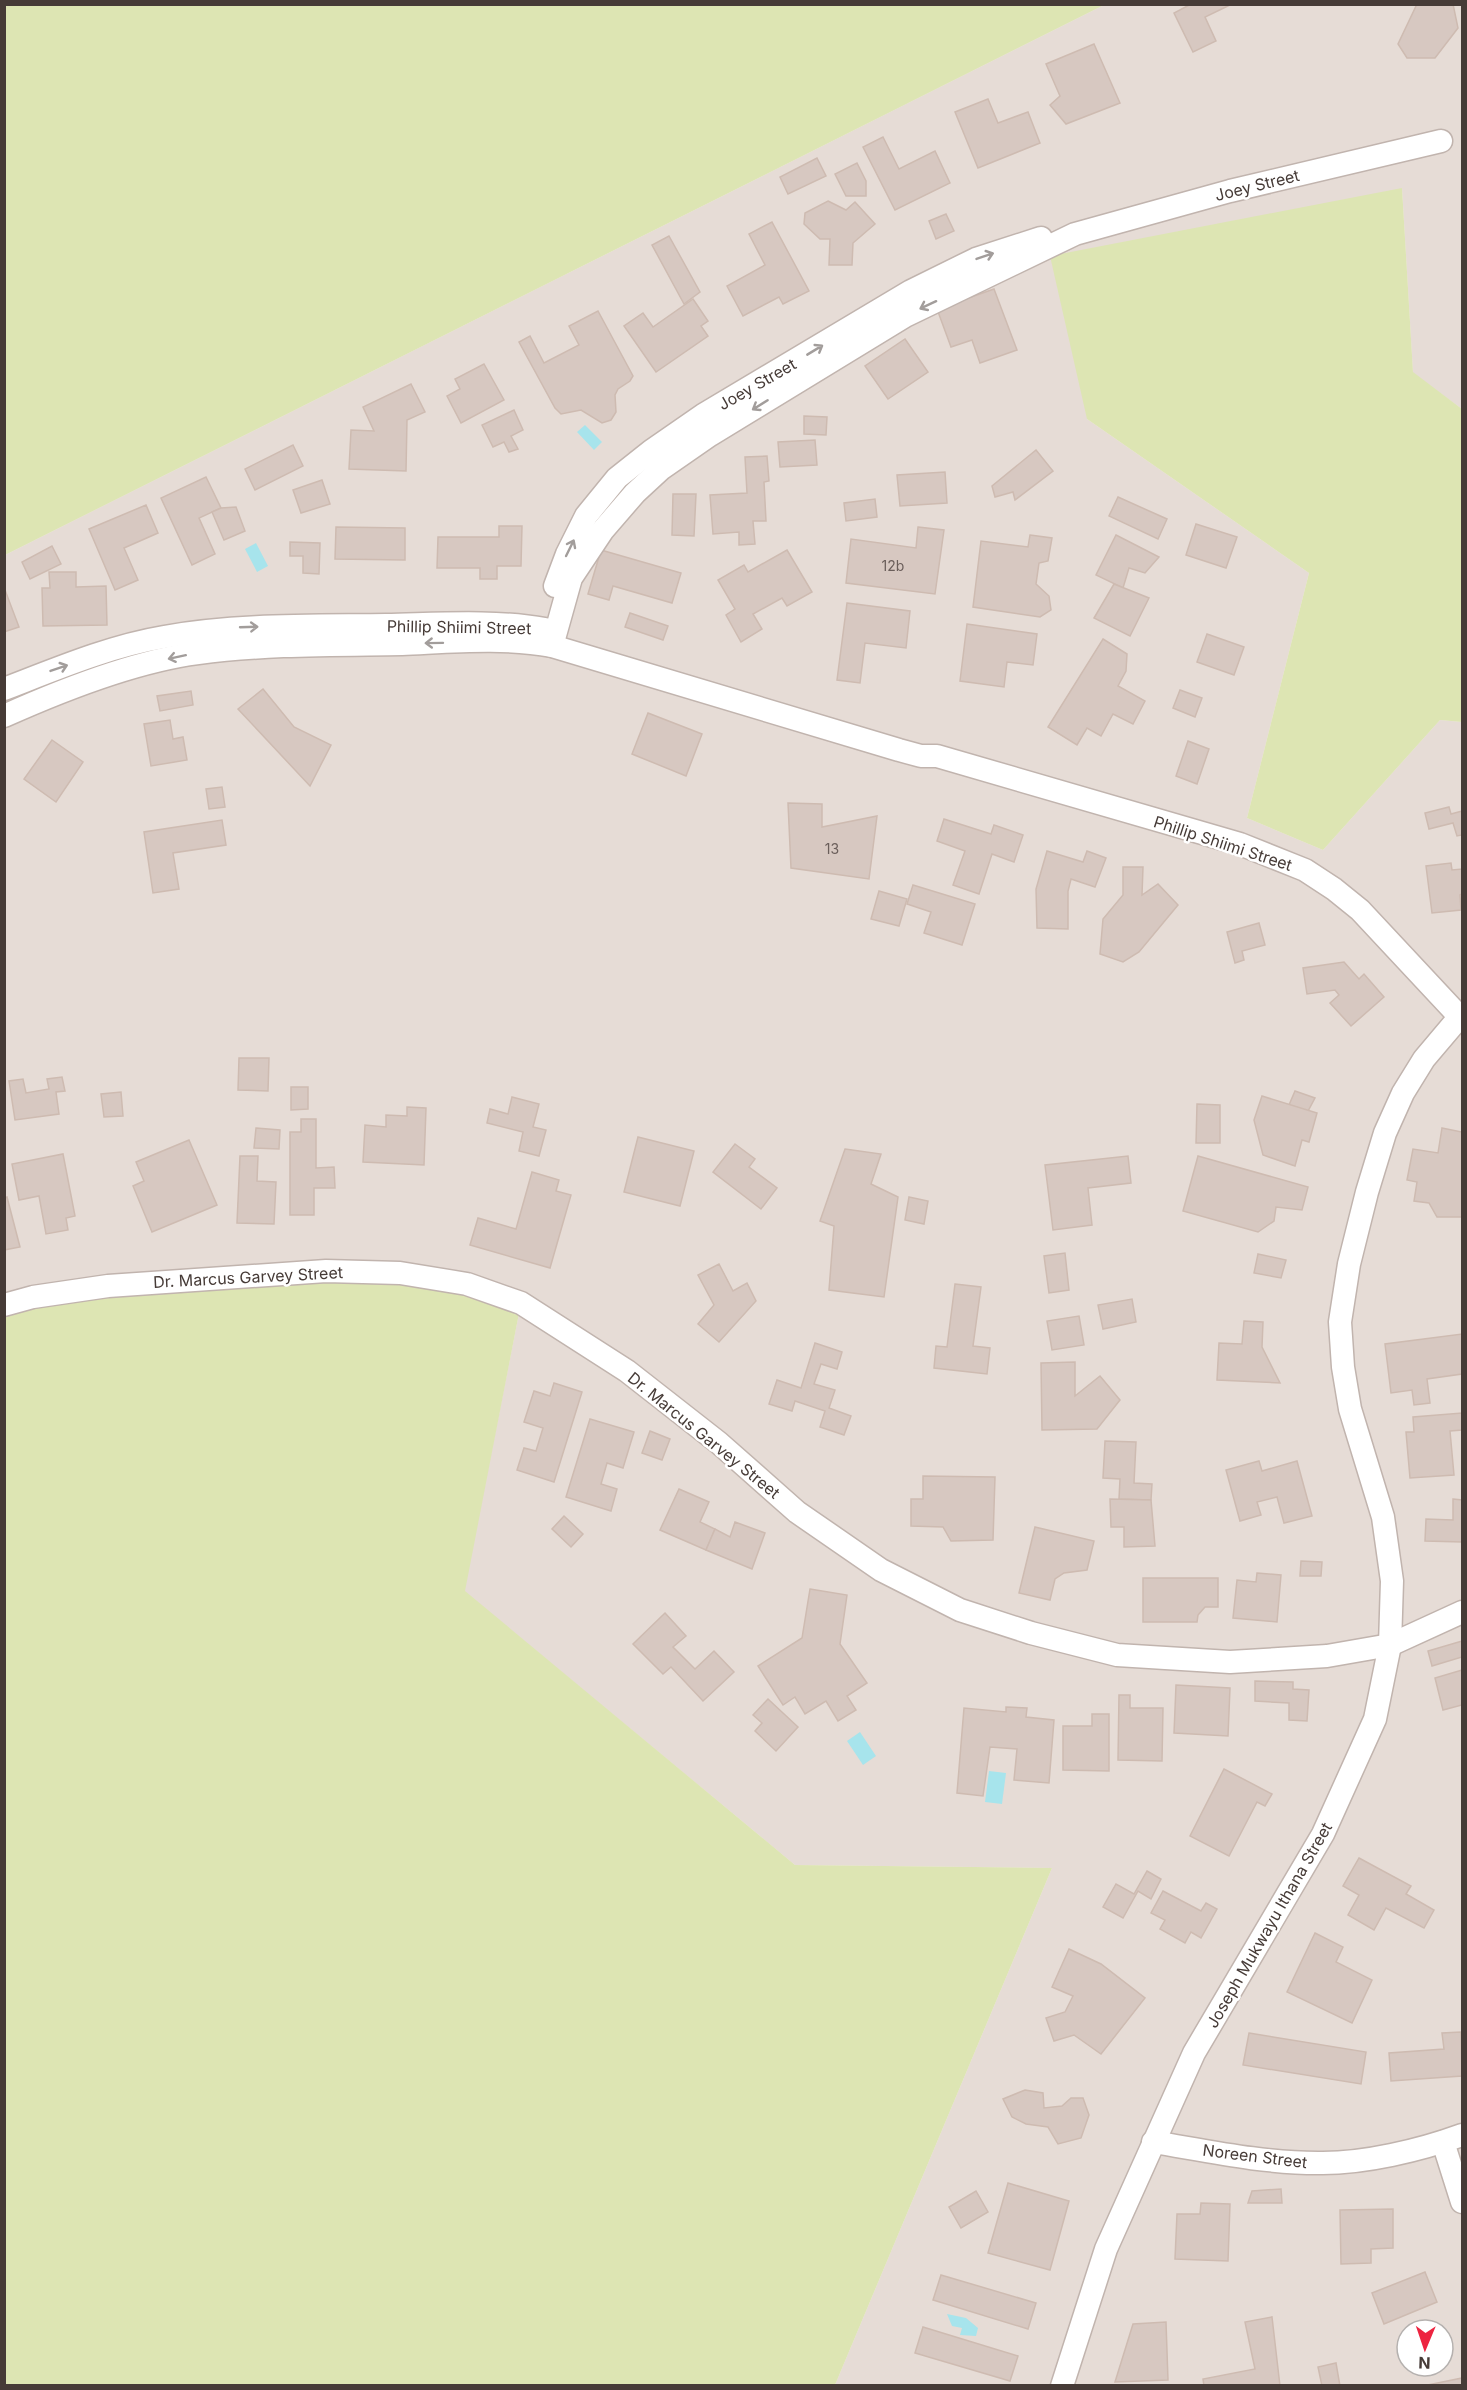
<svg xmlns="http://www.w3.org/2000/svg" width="1467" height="2390" font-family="Inter,sans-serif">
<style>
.residential{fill:#e6dcd6;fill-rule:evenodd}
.green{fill:#dde5b3}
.water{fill:#a7e4ec}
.building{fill:#d7c8c1;stroke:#cebbb1;stroke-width:1.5}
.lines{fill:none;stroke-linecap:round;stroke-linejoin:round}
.minor-casing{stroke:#c1b4ae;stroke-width:25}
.minor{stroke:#fff;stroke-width:22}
.oneway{stroke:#a29d9b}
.labels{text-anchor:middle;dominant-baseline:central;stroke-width:5;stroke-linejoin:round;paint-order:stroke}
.number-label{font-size:14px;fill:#6a5e5a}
.street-label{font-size:16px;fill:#463b37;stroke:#fff}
</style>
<rect width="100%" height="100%" fill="#f3ece8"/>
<path class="residential" d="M1104 5H1462V409L1413 373 1402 188 1087 419 1309 573 1247 818 1323 850 1440 720 1462 722V2385H835L1052 1868 795 1865 464 1591 521 1303 5 1305V555ZM1407 2330H1443V2366H1407Z"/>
<g class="green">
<path d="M5 4H1104V5L5 555Z"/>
<path d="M1402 188 1413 372 1462 409V722L1440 720 1323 850 1247 818 1309 573 1087 419 1050 256Z"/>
<path d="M326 1271 521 1303 465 1591 795 1865 1052 1868 835 2385 5 2386V1305Z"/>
</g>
<g class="water">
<path d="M585 425 602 442 594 450 577 432Z"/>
<path d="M256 543 268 566 257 572 245 549Z"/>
<path d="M860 1732 876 1756 863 1765 847 1741Z"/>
<path d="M989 1771 1006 1773 1002 1804 985 1802Z"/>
<path d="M947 2314 966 2318 978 2328 976 2336 960 2335 962 2328 952 2326Z"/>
</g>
<g class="building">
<path d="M1191 4H1232L1205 17 1216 41 1193 52 1174 13Z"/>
<path d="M1417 4H1453L1458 28 1435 58H1407L1398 44Z"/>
<path d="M1094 44 1120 103 1066 124 1050 105 1060 96 1046 64Z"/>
<path d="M988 99 998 123 1028 112 1040 143 978 168 955 112Z"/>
<path d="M883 137 899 169 935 151 950 183 895 210 863 147Z"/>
<path d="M817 158 826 176 788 194 780 177Z"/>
<path d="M857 163 866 181V196H846L835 174Z"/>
<path d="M828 201 846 210 855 202 875 224 853 243 852 265H829L830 239H820L804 224 805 213Z"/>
<path d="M946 214 954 231 936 239 929 221Z"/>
<path d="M772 222 809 291 783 304 779 297 743 316 727 286 765 265 749 234Z"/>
<path d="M669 236 700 292 684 304 652 245Z"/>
<path d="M994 289 1017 350 980 363 972 340 951 347 937 309Z"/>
<path d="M693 299 708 321 701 326 708 336 656 372 624 326 643 313 653 327Z"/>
<path d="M598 311 633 376 630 381 618 389 615 395 616 412 611 420 602 423 581 410 561 414 555 408 519 342 530 336 544 363 579 345 569 326Z"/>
<path d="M905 339 928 372 888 399 865 366Z"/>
<path d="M484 364 504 400 461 423 447 396 460 389 455 379Z"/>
<path d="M411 384 425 412 407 420 406 471 349 469 351 430 374 431 363 407Z"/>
<path d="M514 410 523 430 511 436 518 449 509 452 504 442 493 447 482 425Z"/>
<path d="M804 416 827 417 826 435 804 434Z"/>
<path d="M815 440 817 465 780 467 778 442Z"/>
<path d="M293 445 303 466 255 490 245 469Z"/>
<path d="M1036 450 1053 471 1015 500 1013 492 995 497 992 486Z"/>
<path d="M767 456 769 481 764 482 766 521H753L755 544 739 545V532L713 534 710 495 747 493 745 457Z"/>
<path d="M945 472 947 503 900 506 897 475Z"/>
<path d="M206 477 221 508 199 518 215 554 192 565 161 498Z"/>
<path d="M322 480 330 504 301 513 293 490Z"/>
<path d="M673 494H696L694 536 672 535Z"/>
<path d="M1118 497 1167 519 1158 539 1109 516Z"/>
<path d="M875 499 877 517 846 521 844 503Z"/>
<path d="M146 505 158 533 124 548 138 580 115 590 89 529Z"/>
<path d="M236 507 245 531 224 540 212 512 221 508Z"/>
<path d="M1196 524 1237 537 1226 568 1186 555Z"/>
<path d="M499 526H522L521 566H497V579H480V568H437L438 537H499Z"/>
<path d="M336 527 405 528V560L335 559Z"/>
<path d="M918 527 944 530 935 594 846 583 851 539 916 548Z"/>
<path d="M1030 535 1052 538 1048 561 1039 563 1036 584 1049 596 1051 610 1040 617 973 607 981 541 1028 547Z"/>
<path d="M1116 535 1159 557 1145 573 1129 568 1123 588 1096 575Z"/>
<path d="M290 542 320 543 319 574 303 573V556H290Z"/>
<path d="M52 546 61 564 30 579 22 562Z"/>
<path d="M601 550 681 573 672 603 613 586 609 600 588 594Z"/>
<path d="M787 550 812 592 787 606 782 598 753 614 762 629 741 642 726 615 735 609 718 580 744 565 748 572Z"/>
<path d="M49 572H76V587L106 586 107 625 43 626 42 588H50Z"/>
<path d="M1114 584 1149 598 1130 636 1094 618Z"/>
<path d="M5 590 19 627 4 632V590Z"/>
<path d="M847 603 910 611 906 648 865 643 860 683 837 680Z"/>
<path d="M630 613 668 626 663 640 625 627Z"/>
<path d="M967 624 1037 634 1033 665 1007 662 1004 687 960 681Z"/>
<path d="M1207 634 1244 647 1234 675 1197 662Z"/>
<path d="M1103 639 1127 654 1126 671 1118 686 1145 701 1133 724 1113 714 1101 736 1087 728 1077 745 1048 727Z"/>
<path d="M263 689 294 727 331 745 310 786 238 709Z"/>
<path d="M1180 690 1202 698 1195 717 1173 708Z"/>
<path d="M191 691 193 705 160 711 157 696Z"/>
<path d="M648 713 702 734 686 776 632 754Z"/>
<path d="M170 720 173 739 183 737 187 760 151 766 144 724Z"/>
<path d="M52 740 83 762 56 802 24 779Z"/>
<path d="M1188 741 1209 749 1197 784 1176 776Z"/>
<path d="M222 787 225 807 209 809 206 789Z"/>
<path d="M788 803 822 804V827L877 816 869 879 791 868Z"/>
<path d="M1449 807 1451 814 1462 811V835L1457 836 1453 823 1429 829 1425 813Z"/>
<path d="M944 819 991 834 994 825 1023 835 1014 862 992 854 979 894 953 885 965 851 937 841Z"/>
<path d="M222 820 226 845 173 853 179 889 153 893 144 832Z"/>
<path d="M1047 851 1083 862 1087 851 1106 858 1095 887 1071 879 1068 891V929L1037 928 1036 889Z"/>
<path d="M1451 863 1452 870 1462 869V894L1460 895 1461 910 1432 913 1426 866Z"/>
<path d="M1123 867H1143L1142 895 1158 884 1178 905 1139 952 1123 962 1100 954 1103 919 1123 895Z"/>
<path d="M913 885 975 904 962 945 924 933 931 912 907 904Z"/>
<path d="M879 891 907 899 899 926 871 919Z"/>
<path d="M1259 923 1265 945 1242 951 1244 960 1235 963 1227 932Z"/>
<path d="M1344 962 1359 979 1364 974 1384 997 1351 1026 1330 1003 1339 995 1335 990 1307 994 1303 968Z"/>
<path d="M239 1058H269L268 1091 238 1090Z"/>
<path d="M62 1077 65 1091 56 1092 59 1114 15 1120 9 1081 23 1079 26 1093 49 1089 47 1079Z"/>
<path d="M291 1087H308V1109L291 1110Z"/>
<path d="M1295 1091 1315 1098 1308 1111 1289 1105Z"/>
<path d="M121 1092 123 1116 104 1117 101 1094Z"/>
<path d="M1262 1096 1317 1113 1309 1142 1302 1140 1295 1166 1263 1155 1254 1120Z"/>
<path d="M512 1097 539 1104 533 1127 546 1130 539 1156 519 1151 523 1132 487 1123 490 1109 508 1114Z"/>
<path d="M1197 1104 1220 1105V1143H1196Z"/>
<path d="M407 1107 426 1108 424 1165 363 1162 365 1125 386 1127V1115L407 1116Z"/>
<path d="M301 1119H316V1168L334 1167 335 1188H314V1215H290V1132H301Z"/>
<path d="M256 1128 280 1130 279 1149 254 1148Z"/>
<path d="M1442 1128 1462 1132V1217H1437L1429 1203 1414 1201 1417 1182 1407 1180 1413 1149 1438 1153Z"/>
<path d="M638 1137 694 1151 680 1206 624 1192Z"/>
<path d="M189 1140 217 1205 152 1232 133 1186 144 1181 136 1162Z"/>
<path d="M735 1144 755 1159 749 1167 777 1188 761 1209 713 1172Z"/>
<path d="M845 1149 881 1154 871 1184 898 1197 884 1297 829 1290 834 1226 820 1221Z"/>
<path d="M63 1154 75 1216 66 1218 68 1230 46 1234 39 1196 19 1200 12 1164Z"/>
<path d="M240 1156H258L257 1181 276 1182 274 1224 237 1223Z"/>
<path d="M1128 1156 1131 1183 1088 1188 1092 1225 1053 1230 1045 1165Z"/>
<path d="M1198 1156 1308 1187 1302 1210 1276 1207 1274 1221 1258 1232 1183 1211Z"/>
<path d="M532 1172 559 1180 556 1191 571 1195 550 1268 470 1245 478 1218 516 1229Z"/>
<path d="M7 1197 20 1247 4 1250V1198Z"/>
<path d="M909 1197 928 1201 924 1224 905 1220Z"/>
<path d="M1065 1253 1069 1290 1049 1293 1044 1256Z"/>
<path d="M1258 1254 1286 1260 1281 1278 1254 1273Z"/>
<path d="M719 1264 733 1291 747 1283 756 1301 719 1342 698 1324 714 1305 698 1275Z"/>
<path d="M955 1284 981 1287 973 1346 990 1348 987 1374 934 1368 936 1346 947 1347Z"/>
<path d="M1132 1299 1136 1322 1103 1329 1098 1305Z"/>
<path d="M1079 1316 1084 1345 1052 1350 1047 1321Z"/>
<path d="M1244 1321 1263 1322 1262 1347 1280 1383 1217 1380 1219 1343 1242 1344Z"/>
<path d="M1462 1334V1374L1427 1379 1430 1403 1414 1405 1412 1390 1391 1393 1385 1344Z"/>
<path d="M815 1343 842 1352 837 1369 821 1364 814 1384 835 1390 829 1408 851 1416 844 1435 820 1427 825 1411 795 1401 792 1411 769 1404 777 1380 801 1388Z"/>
<path d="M1075 1362V1396L1100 1376 1120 1400 1097 1429 1042 1430 1041 1363Z"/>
<path d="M554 1383 582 1392 554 1482 517 1470 524 1448 536 1451 543 1428 524 1422 534 1391 550 1396Z"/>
<path d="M1462 1413V1430L1450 1431 1454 1475 1410 1478 1406 1432H1414L1413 1417Z"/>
<path d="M590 1419 634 1432 623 1468 607 1463 601 1484 617 1489 611 1511 566 1497Z"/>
<path d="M650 1431 670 1439 662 1460 642 1453Z"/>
<path d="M1105 1441 1136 1442 1134 1483 1152 1484 1151 1500 1119 1499 1120 1479 1103 1478Z"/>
<path d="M1259 1461 1262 1471 1297 1461 1312 1516 1284 1523 1277 1497 1257 1502 1261 1515 1240 1521 1226 1470Z"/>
<path d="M923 1476 995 1477 993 1540 951 1541 943 1527 911 1526V1499H923Z"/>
<path d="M679 1489 709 1502 700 1522 715 1529 706 1550 660 1530Z"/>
<path d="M1110 1499 1151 1500 1155 1546 1124 1547V1527H1111Z"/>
<path d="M1453 1499 1462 1500V1542L1425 1541 1426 1519 1453 1520Z"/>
<path d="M564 1516 583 1534 571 1547 552 1529Z"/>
<path d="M735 1522 765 1533 752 1569 706 1550 715 1529 730 1537Z"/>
<path d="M1035 1527 1094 1541 1087 1570 1064 1573 1055 1579 1050 1600 1019 1593Z"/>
<path d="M1301 1561 1322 1562 1321 1576H1300Z"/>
<path d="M1257 1573 1281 1575 1277 1622 1233 1618 1237 1580 1256 1582Z"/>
<path d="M1143 1578H1218V1607H1205L1198 1615 1197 1622H1143Z"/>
<path d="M810 1589 847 1595 840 1644 867 1683 847 1696 856 1710 838 1721 826 1701 805 1714 795 1697 783 1705 758 1666 802 1638Z"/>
<path d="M665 1613 686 1636 673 1647 695 1669 714 1651 734 1672 703 1701 671 1667 663 1674 633 1644Z"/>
<path d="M1462 1641V1657L1432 1666 1428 1651Z"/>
<path d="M1462 1670V1705L1443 1710 1435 1678Z"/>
<path d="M1255 1681 1293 1682V1689L1309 1690 1307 1721 1289 1720V1703L1255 1701Z"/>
<path d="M1176 1685 1230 1688 1228 1736 1174 1733Z"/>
<path d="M1119 1695H1130V1708H1163L1162 1761 1118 1760Z"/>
<path d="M768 1699 798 1727 776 1751 755 1731 762 1723 753 1715Z"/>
<path d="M1006 1707 1027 1708 1026 1717 1054 1720 1049 1783 1014 1780 1017 1749 990 1747 983 1796 957 1793 964 1708 1006 1712Z"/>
<path d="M1092 1714H1109V1771L1063 1770V1726H1092Z"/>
<path d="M1224 1769 1272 1794 1265 1806 1257 1802 1229 1856 1190 1836Z"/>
<path d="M1359 1858 1411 1886 1406 1894 1434 1910 1424 1928 1386 1908 1374 1930 1348 1915 1359 1895 1343 1886Z"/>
<path d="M1147 1871 1161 1879 1151 1899 1138 1891 1123 1918 1103 1907 1116 1884 1134 1894Z"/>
<path d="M1163 1891 1201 1911 1206 1903 1217 1909 1201 1938 1191 1932 1185 1943 1160 1929 1165 1920 1151 1913Z"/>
<path d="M1315 1933 1343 1947 1336 1962 1372 1980 1352 2023 1287 1992Z"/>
<path d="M1069 1949 1101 1964 1145 1998 1101 2054 1074 2035 1054 2041 1046 2018 1065 2012 1073 1996 1052 1987Z"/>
<path d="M1461 2032 1462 2076 1391 2081 1389 2053 1444 2049 1442 2033Z"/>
<path d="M1249 2033 1366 2052 1361 2084 1243 2065Z"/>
<path d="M1025 2090 1043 2093 1044 2108 1062 2106 1071 2098H1083L1089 2115 1081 2138 1058 2144 1048 2127 1026 2124 1012 2117 1003 2099Z"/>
<path d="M1008 2183 1069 2201 1050 2270 988 2253Z"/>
<path d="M1281 2189 1282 2203H1248L1252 2191Z"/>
<path d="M976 2191 988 2212 961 2228 949 2207Z"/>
<path d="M1201 2203 1230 2204 1228 2261 1175 2259 1177 2214H1200Z"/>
<path d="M1393 2209V2248L1371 2249V2263L1341 2264 1340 2210Z"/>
<path d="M1425 2272 1437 2302 1384 2324 1372 2293Z"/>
<path d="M941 2275 1036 2303 1028 2329 933 2300Z"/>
<path d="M1272 2317 1280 2386H1204L1203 2379 1255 2369 1245 2322Z"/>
<path d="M1166 2322 1168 2380 1115 2382 1133 2324Z"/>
<path d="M923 2327 1018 2356 1010 2381 915 2353Z"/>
<path d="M1336 2363 1340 2386H1322L1318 2367Z"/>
<path d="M1462 2378V2386H1423Z"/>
</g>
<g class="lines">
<g class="minor-casing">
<g id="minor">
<path d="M555 586 567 554 586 516 617 478 651 451 703 415 911 291 976 259 1041 238"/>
<path d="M552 646 571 578 603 530 635 493 661 469 710 435 905 316 1075 234 1230 191 1441 141"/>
<path d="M4 689C56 669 110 646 164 637 237 624 312 626 386 625 439 624 494 620 545 629"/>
<path d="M4 716C62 690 136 661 198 653 266 644 335 645 402 644 451 642 504 637 552 646L899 750 921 756H937L1240 844 1305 870 1334 889 1360 910 1459 1016"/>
<path d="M4 1305 33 1297 108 1286 326 1271 400 1273 467 1284 521 1303 627 1371 719 1443 797 1512 881 1570 960 1610 1031 1633 1117 1655 1230 1662 1327 1656 1390 1645 1462 1612"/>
<path d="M1153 2142C1208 2151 1262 2163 1318 2163 1363 2164 1421 2150 1462 2135"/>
<path d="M1443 2142 1462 2202"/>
<path d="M1062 2386 1106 2249 1194 2053 1323 1834 1375 1719 1390 1645 1392 1581 1383 1517 1350 1409 1343 1367 1340 1322 1349 1264 1367 1192 1385 1133 1403 1093 1424 1059 1462 1014"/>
</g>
</g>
<use href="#minor" class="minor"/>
</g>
<defs><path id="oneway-shaft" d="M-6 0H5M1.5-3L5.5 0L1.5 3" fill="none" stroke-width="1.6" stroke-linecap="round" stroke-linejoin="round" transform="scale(1.5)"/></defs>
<g class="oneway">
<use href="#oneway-shaft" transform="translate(985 256) rotate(-19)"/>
<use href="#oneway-shaft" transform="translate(928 305) rotate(155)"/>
<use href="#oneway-shaft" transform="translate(815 350) rotate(-31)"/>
<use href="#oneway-shaft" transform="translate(760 405) rotate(148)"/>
<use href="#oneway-shaft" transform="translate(570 548) rotate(-64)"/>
<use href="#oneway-shaft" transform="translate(249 627) rotate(-2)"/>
<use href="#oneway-shaft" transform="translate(434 643) rotate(179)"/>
<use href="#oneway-shaft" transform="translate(177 657) rotate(168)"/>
<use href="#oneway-shaft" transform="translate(59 668) rotate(-19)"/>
</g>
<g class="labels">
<g class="number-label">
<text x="893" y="565">12b</text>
<text x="832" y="848">13</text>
</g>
<g class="street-label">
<text transform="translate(1257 185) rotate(-14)">Joey Street</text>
<text transform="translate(757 384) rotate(-30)">Joey Street</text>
<text transform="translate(459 627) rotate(1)">Phillip Shiimi Street</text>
<text transform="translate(1223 843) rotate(18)">Phillip Shiimi Street</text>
<text transform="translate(248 1277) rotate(-3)">Dr. Marcus Garvey Street</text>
<text transform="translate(704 1435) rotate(39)">Dr. Marcus Garvey Street</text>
<text transform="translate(1269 1925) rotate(-60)">Joseph Mukwayu Ithana Street</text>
<text transform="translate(1255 2156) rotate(7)">Noreen Street</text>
</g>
</g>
<rect width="1467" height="2390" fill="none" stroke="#463b37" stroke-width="12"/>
<g transform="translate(1425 2348) rotate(182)"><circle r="28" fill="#ffffff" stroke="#b5b1af" stroke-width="1.5"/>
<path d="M0-4.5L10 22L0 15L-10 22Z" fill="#ed2440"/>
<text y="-9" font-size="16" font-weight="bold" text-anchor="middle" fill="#463b37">N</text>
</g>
</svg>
